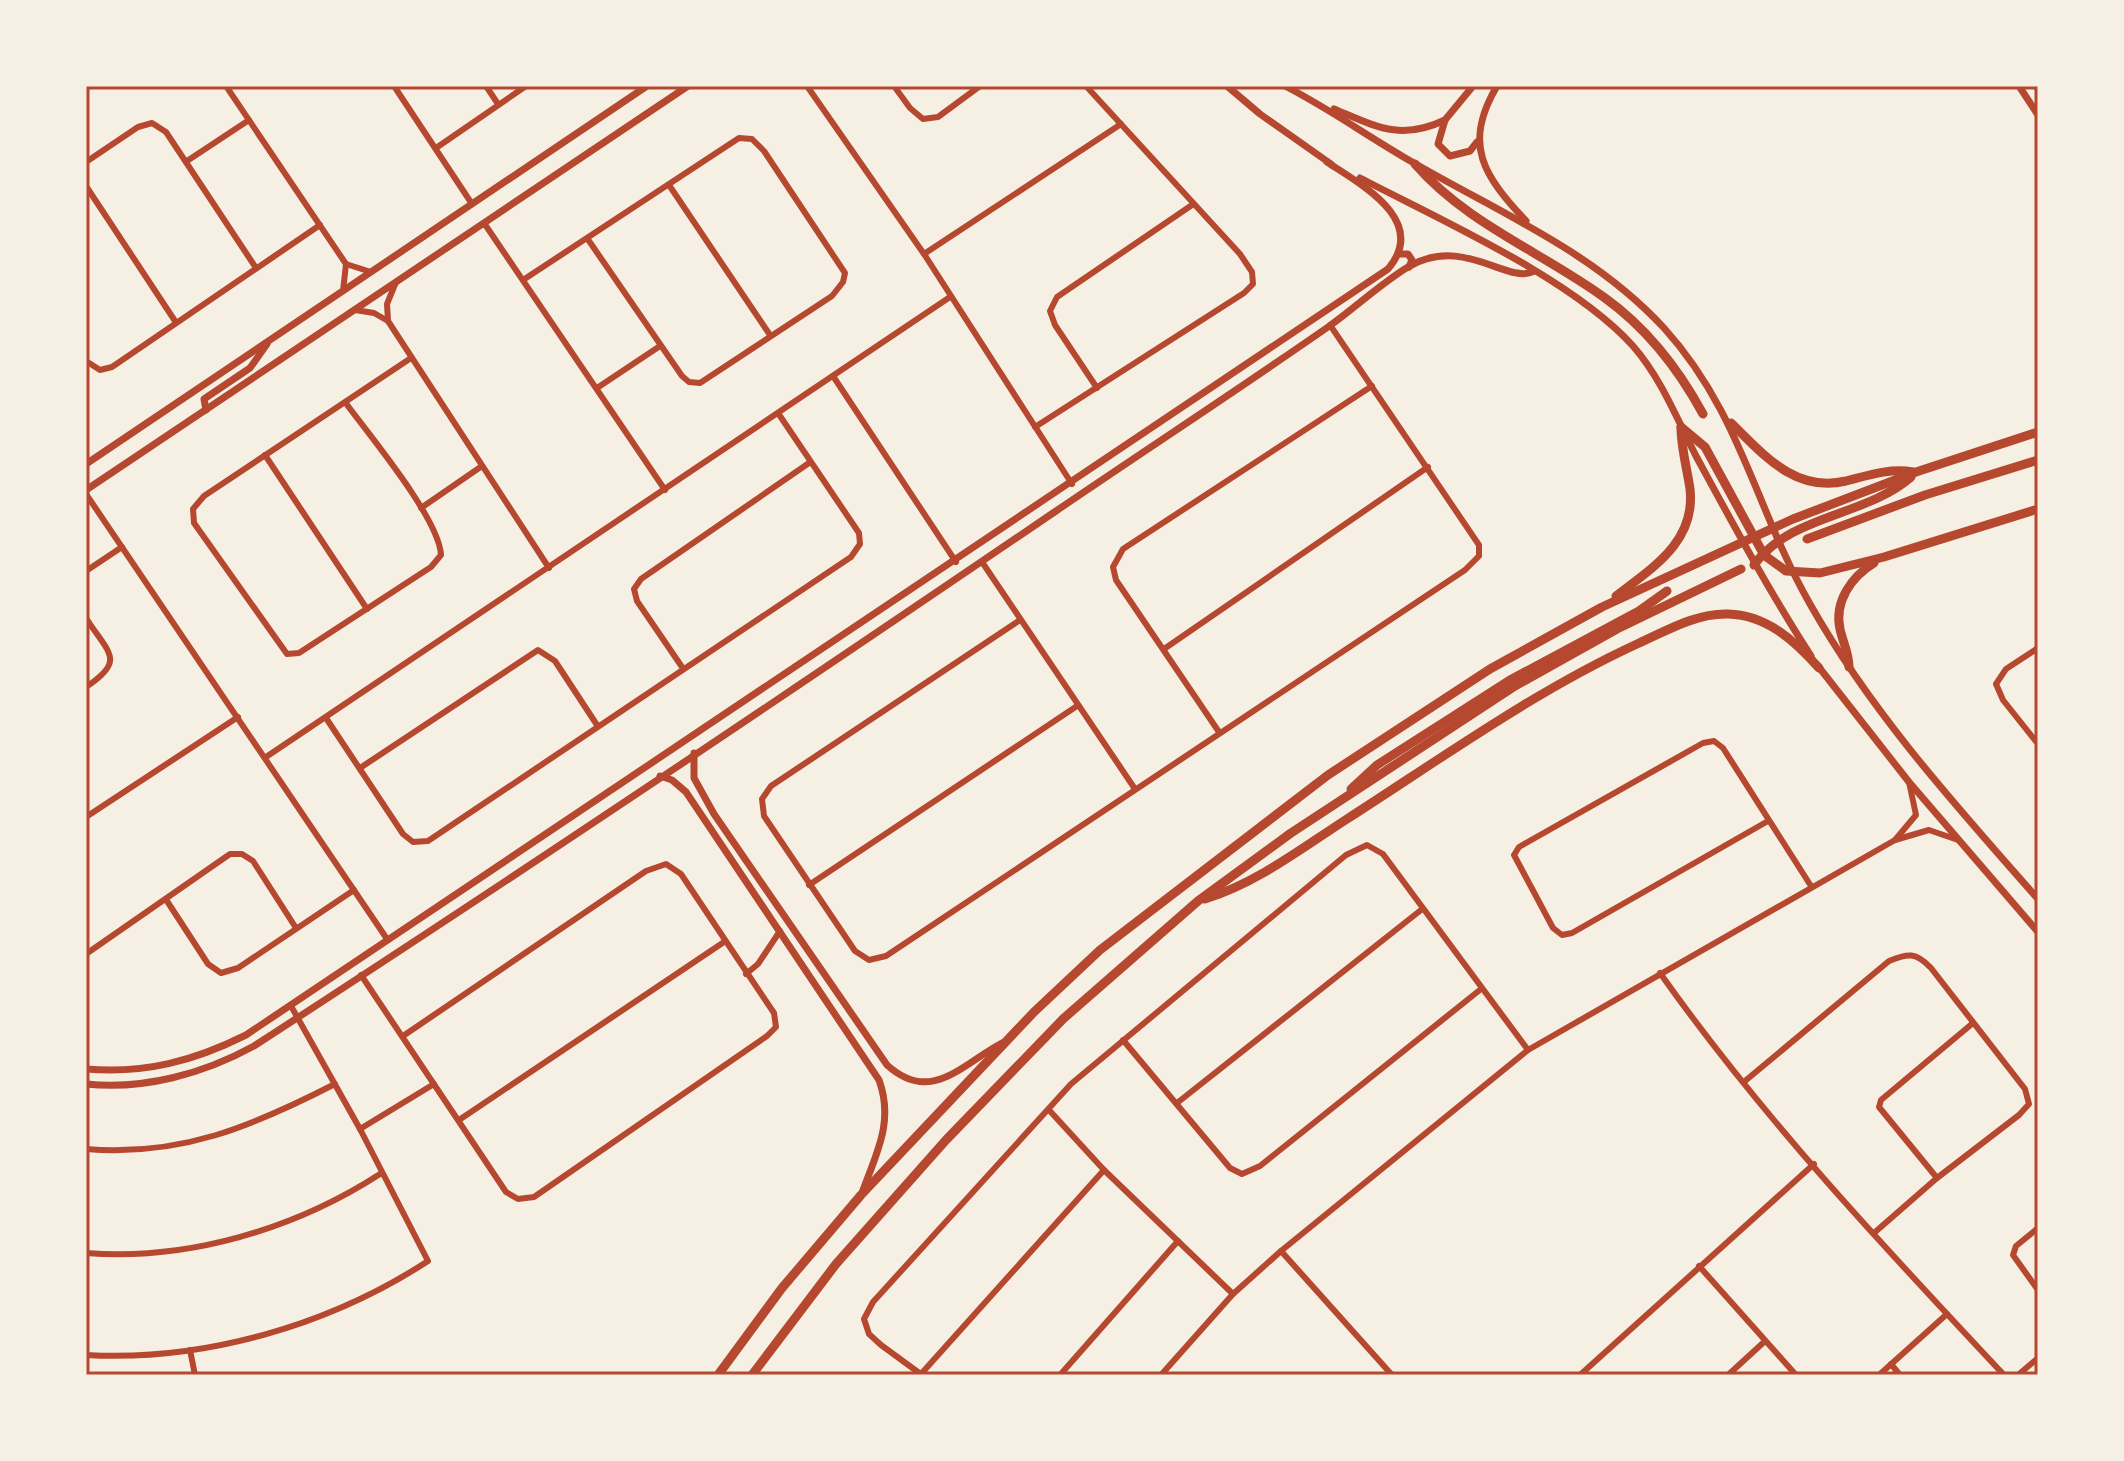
<svg xmlns="http://www.w3.org/2000/svg" width="2124" height="1461" font-family="'IBM Plex Serif',serif">
<style>
.lines{fill:none;stroke-linecap:round;stroke-linejoin:round}
.minor{stroke:#b5482f;stroke-width:6}
.tertiary{stroke:#b5482f;stroke-width:7}
.primary{stroke:#b5482f;stroke-width:9}
.neatline{fill:none;stroke:#b5482f;stroke-width:3}
</style>
<rect width="100%" height="100%" fill="#f6efe4"/>
<g class="lines">
<g class="minor">
<path d="M226 86 346 264 343 291"/>
<path d="M394 86 472 204"/>
<path d="M486 86 498 104"/>
<path d="M807 86 924 254 1072 484"/>
<path d="M894 86 910 108 923 119 938 117 980 86"/>
<path d="M436 148 526 86"/>
<path d="M187 161 249 120"/>
<path d="M86 162 138 127 152 123 166 132 256 268"/>
<path d="M669 185 770 335"/>
<path d="M86 186 175 321"/>
<path d="M484 223 665 490"/>
<path d="M924 254 1121 124"/>
<path d="M346 264 371 272"/>
<path d="M523 280 739 138 752 139 764 151 845 273 843 282 832 296 700 383 689 382 682 376 587 238"/>
<path d="M355 310 374 313 388 321 549 568"/>
<path d="M388 321 387 304 396 282"/>
<path d="M86 361 100 370 112 367 320 225"/>
<path d="M833 376 956 562"/>
<path d="M597 388 660 346"/>
<path d="M1097 388 1055 325 1050 311 1057 297 1192 205"/>
<path d="M345 402C369 435 439 518 441 555L431 567 299 653 287 654 194 523 193 509 204 496 411 358"/>
<path d="M1035 427 1244 293 1253 284 1252 272 1240 254 1086 86"/>
<path d="M265 455 367 609"/>
<path d="M86 494 387 939"/>
<path d="M421 508 482 466"/>
<path d="M982 562 1135 789"/>
<path d="M86 571 122 547"/>
<path d="M86 618C108 653 127 660 86 687"/>
<path d="M1020 620 771 786 762 799 764 816 855 951 869 960 886 956 1465 570 1479 556V545L1330 325"/>
<path d="M2038 648 2006 669 1996 684 2003 700 2038 744"/>
<path d="M1164 649 1428 467"/>
<path d="M682 667 637 601 634 589 641 579 809 463"/>
<path d="M326 718 403 834 413 842 428 841 851 557 860 544 859 533 778 413"/>
<path d="M1219 732 1116 580 1113 567 1123 549 1372 386"/>
<path d="M266 757 950 297"/>
<path d="M360 768 538 650 555 661 597 725"/>
<path d="M86 817 238 717"/>
<path d="M1768 821 1572 933 1562 935 1553 928 1514 855 1519 847 1703 743 1714 741 1723 748 1811 886"/>
<path d="M1895 840 1916 815 1909 782"/>
<path d="M809 885 1077 706"/>
<path d="M167 901 208 964 221 973 238 968 354 890"/>
<path d="M86 954 230 854H242L253 861 296 928"/>
<path d="M1660 973C1761 1116 1884 1247 2004 1375"/>
<path d="M746 974 758 964 780 931"/>
<path d="M361 975 506 1192 518 1199 534 1197 767 1036 776 1027 774 1013 681 874 666 864 646 871 403 1036"/>
<path d="M1123 1040 1230 1168 1242 1174 1260 1166 1481 989"/>
<path d="M1745 1081 1889 961C1908 953 1916 952 1931 968L2025 1089 2029 1104 2019 1115 1937 1178 1874 1233"/>
<path d="M1177 1103 1421 910"/>
<path d="M1049 1110 1104 1170 1233 1294"/>
<path d="M459 1120 724 942"/>
<path d="M360 1129 434 1084"/>
<path d="M86 1149C181 1157 253 1126 335 1084"/>
<path d="M1937 1178 1879 1107 1881 1100 1973 1023"/>
<path d="M2038 1228 2016 1246 2013 1255 2038 1290"/>
<path d="M1281 1251 1392 1375"/>
<path d="M86 1253C188 1261 295 1229 380 1174"/>
<path d="M1699 1266 1796 1375"/>
<path d="M190 1350 195 1375"/>
<path d="M86 1355C204 1362 330 1325 428 1261L360 1129 291 1006"/>
<path d="M1891 1364 1900 1375"/>
<path d="M921 1374 1104 1170"/>
<path d="M922 1375 881 1345 869 1334 864 1319 873 1302 1071 1084 1346 855 1367 845 1383 854 1528 1050"/>
<path d="M1060 1375 1178 1241"/>
<path d="M1161 1375 1233 1294 1281 1251 1528 1050 1895 840 1929 830 1958 840"/>
<path d="M1580 1375 1814 1164"/>
<path d="M1728 1375 1764 1342"/>
<path d="M1879 1375 1947 1314"/>
<path d="M2018 1375 2038 1358"/>
</g>
<g class="tertiary">
<path d="M1227 86 1260 114 1331 164"/>
<path d="M1285 86C1330 109 1370 138 1414 163 1502 214 1594 252 1664 328 1741 413 1755 508 1810 604 1871 712 1956 806 2038 899"/>
<path d="M1473 86 1445 120 1438 144 1450 156 1470 151 1477 142"/>
<path d="M1497 86C1462 145 1484 176 1526 221"/>
<path d="M2019 86 2038 115"/>
<path d="M1334 109C1377 127 1401 141 1445 120"/>
<path d="M1360 178C1441 220 1573 279 1633 346 1661 378 1677 419 1696 456 1733 524 1769 591 1811 656"/>
<path d="M1398 254H1408L1412 260 1409 267"/>
<path d="M206 410 204 399 250 368 267 344"/>
<path d="M86 464 647 86"/>
<path d="M86 490 688 86"/>
<path d="M1818 666 1909 782 2038 932"/>
<path d="M694 753V778L714 814 887 1065C931 1105 962 1064 1002 1043"/>
<path d="M660 776 672 780 686 792 879 1080C894 1121 877 1152 863 1190"/>
<path d="M86 1069C145 1074 194 1061 246 1035L1388 269C1429 221 1362 185 1327 162"/>
<path d="M86 1084C144 1090 203 1074 254 1046 524 871 790 692 1056 511 1147 449 1239 389 1328 327 1355 308 1380 284 1408 267 1462 235 1506 283 1532 272"/>
</g>
<g class="primary">
<path d="M2037 86 2038 87"/>
<path d="M1415 164C1467 224 1542 252 1605 298 1648 329 1678 368 1703 414"/>
<path d="M1731 423C1764 455 1795 493 1846 481 1869 475 1890 468 1913 472"/>
<path d="M1681 427 1705 447 1764 555 1786 571 1820 573 1884 557 2038 509"/>
<path d="M1807 539 1925 495 2038 460"/>
<path d="M1754 565C1791 514 1865 517 1911 477"/>
<path d="M1616 596C1652 568 1696 542 1690 489 1687 468 1681 448 1681 427"/>
<path d="M1849 667C1849 653 1843 643 1840 629 1834 602 1851 577 1874 563"/>
<path d="M1351 789 1377 765 1510 680 1639 611 1667 591"/>
<path d="M1205 899C1257 883 1302 848 1347 819 1442 758 1535 691 1637 644 1666 631 1696 613 1728 614 1767 615 1795 641 1819 668"/>
<path d="M718 1375 782 1288 861 1195 1034 1012 1100 950 1328 775 1490 669 1602 607 1793 519 1916 472 2038 432"/>
<path d="M752 1375 836 1264 946 1140 1063 1019 1198 901 1291 833 1515 686 1617 629 1741 569"/>
</g>
</g>
<rect width="2124" height="1461" fill="none" stroke="#f6efe4" stroke-width="176"/>
<rect x="88" y="88" width="1948" height="1285" class="neatline"/>
</svg>
